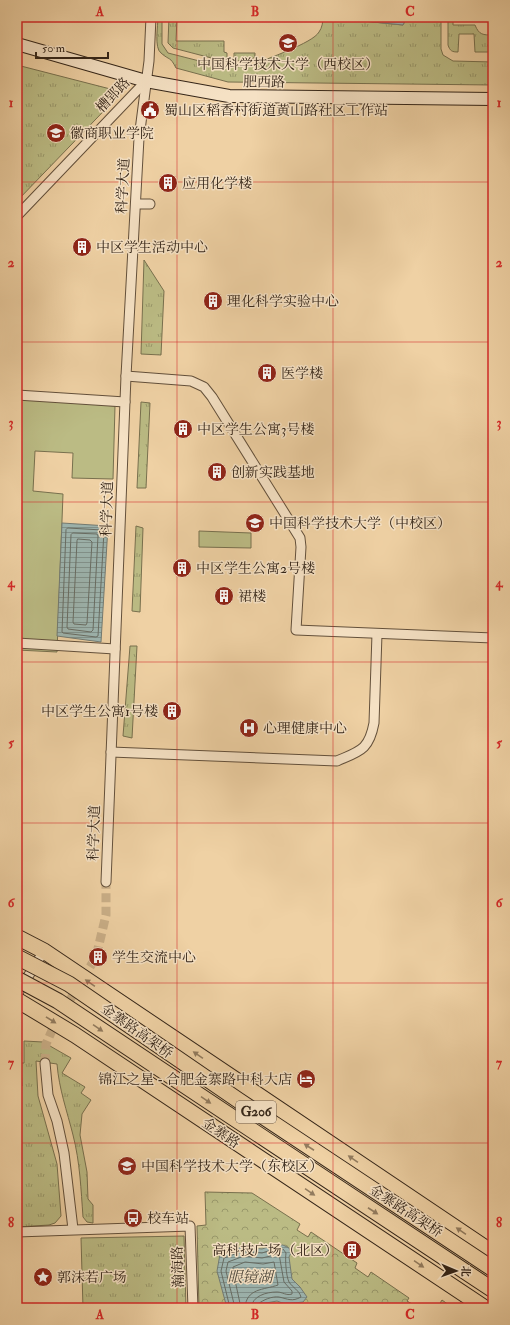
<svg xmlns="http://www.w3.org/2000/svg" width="510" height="1325" font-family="'IM FELL Double Pica','Noto Serif SC',serif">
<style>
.grass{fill:url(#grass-tufts);stroke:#78704e}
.forest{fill:url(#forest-crowns);stroke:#78704e}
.pitch{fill:#bbbb84;stroke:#78704e}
.water{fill:url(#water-rules);stroke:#737b73}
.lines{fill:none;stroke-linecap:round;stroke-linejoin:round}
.shore{stroke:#686d64;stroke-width:1}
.minor-tunnel{stroke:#caaf88;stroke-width:9;stroke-dasharray:9 4.5;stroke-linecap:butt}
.minor-casing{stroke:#63503b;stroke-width:11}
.secondary-casing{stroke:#342518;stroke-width:14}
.trunk-casing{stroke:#342518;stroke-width:17}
.minor{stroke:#f5e1c4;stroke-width:9}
.secondary{stroke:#f5e1c4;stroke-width:12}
.trunk{stroke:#efd1a4;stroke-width:15}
.trunk-bridge-casing{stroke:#342518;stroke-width:17;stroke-linecap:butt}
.trunk-bridge{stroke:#efd1a4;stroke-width:15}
.oneway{fill:#927b5e}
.grid{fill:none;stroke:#d62828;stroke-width:1;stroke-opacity:0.55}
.labels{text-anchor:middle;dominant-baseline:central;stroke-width:3;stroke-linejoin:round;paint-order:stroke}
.shield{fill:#f5e1c4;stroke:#6e5d4c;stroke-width:1}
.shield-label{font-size:13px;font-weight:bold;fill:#342518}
.poi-label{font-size:14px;fill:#342518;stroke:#f5e1c4;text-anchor:start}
.street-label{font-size:14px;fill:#342518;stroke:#f5e1c4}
.water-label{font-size:15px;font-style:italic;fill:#4e493e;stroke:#f5e1c4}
.neatline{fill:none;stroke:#d62828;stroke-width:1.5}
.grid-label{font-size:13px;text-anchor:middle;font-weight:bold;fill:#d62828}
</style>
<defs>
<pattern id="grass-tufts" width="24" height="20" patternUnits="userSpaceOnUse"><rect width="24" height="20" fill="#bbbb84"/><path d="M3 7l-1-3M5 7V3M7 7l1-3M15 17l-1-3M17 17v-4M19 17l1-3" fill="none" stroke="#99986b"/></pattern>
<pattern id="forest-crowns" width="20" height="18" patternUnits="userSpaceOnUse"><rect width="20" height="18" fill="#bbbb84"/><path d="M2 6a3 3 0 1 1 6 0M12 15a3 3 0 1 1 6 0" fill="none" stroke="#99986b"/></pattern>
<pattern id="water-rules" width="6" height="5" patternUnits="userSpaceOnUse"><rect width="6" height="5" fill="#9db5b0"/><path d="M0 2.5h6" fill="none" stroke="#81938e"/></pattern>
</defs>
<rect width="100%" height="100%" fill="#efd1a4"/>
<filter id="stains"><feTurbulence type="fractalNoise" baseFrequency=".005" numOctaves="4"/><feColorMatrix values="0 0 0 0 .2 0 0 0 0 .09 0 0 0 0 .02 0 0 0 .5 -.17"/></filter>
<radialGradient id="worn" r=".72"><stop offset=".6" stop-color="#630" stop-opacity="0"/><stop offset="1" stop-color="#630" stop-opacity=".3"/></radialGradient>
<g class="grass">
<path d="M158 17H162V44L168 53 219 66 245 67 252 65C266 59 313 43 319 32 322 28 323 22 323 17H333L363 21 403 25 407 17H441V49L443 55 453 61 493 62V85L228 82 176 68C170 56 170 61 161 53 154 48 158 26 158 17Z"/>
<path d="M169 17H177L176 41H224V52L227 53V59L223 61 173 48 168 43Z"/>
<path d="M448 17H453V25H475C479 35 483 35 493 35V52H475L474 34H459L458 52C452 52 450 51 448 45Z"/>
<path d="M234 53H255V57L250 60 236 61 234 59Z"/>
<path d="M17 65 122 92 17 201Z"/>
<path d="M144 260 164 291 161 355 141 354Z"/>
<path d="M141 402 150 403 146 488H137Z"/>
<path d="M136 526 143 528 140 612 132 611Z"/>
<path d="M130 646H137L132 738 123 736Z"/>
<path d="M24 1041 43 1042 71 1058 62 1073 85 1087 81 1093 91 1100 82 1114 80 1135 87 1172 88 1199 93 1205V1223L87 1222 83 1217C81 1190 80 1162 73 1135 67 1111 59 1089 57 1064L36 1061 38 1096 57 1164 61 1216 55 1223 49 1225 17 1227V1082L22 1086 21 1063H24Z"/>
<path d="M184 1236 186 1308H83L81 1238Z"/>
<path d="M442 1300 453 1308H437Z"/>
</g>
<path class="forest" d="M205 1192 252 1193 300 1224 297 1230 308 1237 311 1232 357 1263 355 1268 368 1277 371 1272 409 1298 407 1301 417 1307 419 1305 425 1308H199L197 1226 206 1225Z"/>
<g class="pitch">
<path d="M17 397 76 403 115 406 113 479 72 478 73 453 35 451 33 491 63 494 57 652 17 650Z"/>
<path d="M199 531 251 533V548L199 547Z"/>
</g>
<g class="water">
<path d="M333 17H407L403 25 363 21Z"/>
<path d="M62 523 108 526 101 642 57 636Z"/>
<path d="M274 1245H283L289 1248 291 1253 289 1257 292 1279 300 1287 307 1297 303 1302 285 1304 277 1301 266 1303 257 1308H227L217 1271 220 1254 242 1247 262 1249Z"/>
</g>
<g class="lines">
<g class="shore">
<path d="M361 17 399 20 402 17"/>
<path d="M68 528 102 530 104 531 98 636 96 637 63 633 62 632 66 530Z"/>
<path d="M73 533 97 534 98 536 93 630 91 632 68 629 67 627 71 535Z"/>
<path d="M78 539 90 540 92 542 87 623 86 625 74 624 73 622 77 541Z"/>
<path d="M230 1308 221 1271 224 1258 243 1251 262 1253 274 1249H283L286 1253C285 1259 286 1276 289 1282 293 1288 299 1290 301 1297 292 1302 288 1299 279 1297 272 1296 263 1300 258 1304L257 1308"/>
<path d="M235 1308 226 1271 228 1262 244 1256 262 1258 279 1254 284 1282 292 1291V1294C286 1296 283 1292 277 1292 266 1292 252 1296 251 1308"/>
<path d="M241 1308 233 1271V1267L245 1262 263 1264 274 1262 278 1285C264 1290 246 1288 245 1308"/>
</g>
<path class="minor-tunnel" d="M45 1063 46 1044 53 1028 96 957 106 915V882"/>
<g class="minor-casing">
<g id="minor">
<path d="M136 204H150"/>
<path d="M17 216 146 81"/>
<path d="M126 376 191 381 204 387 212 397 300 538 301 547 296 630 493 638"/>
<path d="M17 395 125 402"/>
<path d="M17 643 115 649"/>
<path d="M111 752 337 761C360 751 369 750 374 723L377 634"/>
<path d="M106 882 126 376 139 138 149 61 151 17"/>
<path d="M17 994 44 951"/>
<path d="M45 1063 48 1095 57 1121 64 1153 73 1229"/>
<path d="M17 1232 190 1226 193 1308"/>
</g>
</g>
<g class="secondary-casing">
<path id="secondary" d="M17 44 146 81 229 96 493 99"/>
</g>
<g class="trunk-casing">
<g id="trunk">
<path d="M17 937 44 951 493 1253"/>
<path d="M17 1000 75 1035 485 1308"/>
</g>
</g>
<use href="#minor" class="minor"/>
<use href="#secondary" class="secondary"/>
<use href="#trunk" class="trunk"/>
<g class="trunk-bridge-casing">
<g id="trunk-bridge">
<path d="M17 957 69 984 238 1100 493 1269"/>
<path d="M17 979 58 1001 232 1117 493 1290"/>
</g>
</g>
<use href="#trunk-bridge" class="trunk-bridge"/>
</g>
<defs><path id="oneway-solid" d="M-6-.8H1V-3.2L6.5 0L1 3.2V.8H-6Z"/></defs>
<g class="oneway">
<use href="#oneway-solid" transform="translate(90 983) rotate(-145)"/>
<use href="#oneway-solid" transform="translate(51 1020) rotate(32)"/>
<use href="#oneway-solid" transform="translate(98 1028) rotate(34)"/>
<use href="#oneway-solid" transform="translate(198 1055) rotate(-146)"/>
<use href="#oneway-solid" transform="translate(206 1100) rotate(34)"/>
<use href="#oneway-solid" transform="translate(309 1147) rotate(-147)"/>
<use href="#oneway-solid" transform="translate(353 1159) rotate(-146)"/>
<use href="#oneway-solid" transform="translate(310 1192) rotate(34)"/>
<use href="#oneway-solid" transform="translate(373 1211) rotate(33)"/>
<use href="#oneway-solid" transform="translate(461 1231) rotate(-146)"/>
<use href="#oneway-solid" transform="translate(419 1264) rotate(34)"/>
</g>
<path class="grid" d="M177 17V1308M333 17V1308M17 182H493M17 342H493M17 502H493M17 662H493M17 823H493M17 983H493M17 1143H493"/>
<defs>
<g id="university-disc" transform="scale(1)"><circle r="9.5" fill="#8f2418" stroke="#f5e1c4"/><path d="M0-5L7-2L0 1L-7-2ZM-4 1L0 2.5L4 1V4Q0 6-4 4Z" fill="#fff"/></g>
<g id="civic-disc" transform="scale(1)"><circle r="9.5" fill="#8f2418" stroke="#f5e1c4"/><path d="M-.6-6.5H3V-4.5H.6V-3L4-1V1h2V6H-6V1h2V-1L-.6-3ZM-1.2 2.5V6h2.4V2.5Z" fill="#fff"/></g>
<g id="building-disc" transform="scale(1)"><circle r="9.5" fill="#8f2418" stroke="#f5e1c4"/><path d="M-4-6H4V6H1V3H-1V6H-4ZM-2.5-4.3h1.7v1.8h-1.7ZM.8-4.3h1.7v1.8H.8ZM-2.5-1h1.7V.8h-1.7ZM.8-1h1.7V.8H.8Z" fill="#fff"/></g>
<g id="hospital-disc" transform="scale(1)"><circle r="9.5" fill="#8f2418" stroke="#f5e1c4"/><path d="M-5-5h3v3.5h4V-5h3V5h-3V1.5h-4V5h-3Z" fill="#fff"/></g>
<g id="hotel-disc" transform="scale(1)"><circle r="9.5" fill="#8f2418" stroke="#f5e1c4"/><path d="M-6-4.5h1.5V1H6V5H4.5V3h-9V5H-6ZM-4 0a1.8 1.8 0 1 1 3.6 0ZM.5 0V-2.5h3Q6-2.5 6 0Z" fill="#fff"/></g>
<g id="bus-disc" transform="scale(1)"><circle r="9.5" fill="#8f2418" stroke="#f5e1c4"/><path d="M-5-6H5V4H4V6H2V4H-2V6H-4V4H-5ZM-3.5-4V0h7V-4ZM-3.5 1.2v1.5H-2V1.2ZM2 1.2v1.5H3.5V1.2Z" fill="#fff"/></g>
<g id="sight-disc" transform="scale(1)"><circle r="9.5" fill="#8f2418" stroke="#f5e1c4"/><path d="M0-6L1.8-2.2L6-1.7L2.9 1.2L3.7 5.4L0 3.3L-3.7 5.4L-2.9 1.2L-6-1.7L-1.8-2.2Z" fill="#fff"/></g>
</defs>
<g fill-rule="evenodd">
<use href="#university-disc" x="288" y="43"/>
<use href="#civic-disc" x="150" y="110"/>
<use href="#university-disc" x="56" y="133"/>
<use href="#building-disc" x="168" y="183"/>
<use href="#building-disc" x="82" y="247"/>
<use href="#building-disc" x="213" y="301"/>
<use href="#building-disc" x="267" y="373"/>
<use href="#building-disc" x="183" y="429"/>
<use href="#building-disc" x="217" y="472"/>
<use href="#university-disc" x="255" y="523"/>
<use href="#building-disc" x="182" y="568"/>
<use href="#building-disc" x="224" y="596"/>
<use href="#building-disc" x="172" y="711"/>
<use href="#hospital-disc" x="249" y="728"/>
<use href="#building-disc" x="98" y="957"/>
<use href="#hotel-disc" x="306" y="1079"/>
<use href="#university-disc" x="127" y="1166"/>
<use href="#bus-disc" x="133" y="1218"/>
<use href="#building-disc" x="352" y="1250"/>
<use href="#sight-disc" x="43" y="1277"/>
</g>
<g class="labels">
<rect class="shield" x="236" y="1101" width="40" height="22" rx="3"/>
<g class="shield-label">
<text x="256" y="1112">G206</text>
</g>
<g class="poi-label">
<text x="288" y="64" text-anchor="middle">中国科学技术大学（西校区）</text>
<text x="164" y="110">蜀山区稻香村街道黄山路社区工作站</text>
<text x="70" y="133">徽商职业学院</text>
<text x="182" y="183">应用化学楼</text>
<text x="96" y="247">中区学生活动中心</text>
<text x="227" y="301">理化科学实验中心</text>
<text x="281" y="373">医学楼</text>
<text x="197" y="429">中区学生公寓3号楼</text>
<text x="231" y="472">创新实践基地</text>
<text x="269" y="523">中国科学技术大学（中校区）</text>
<text x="196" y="568">中区学生公寓2号楼</text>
<text x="238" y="596">裙楼</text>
<text x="158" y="711" text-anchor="end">中区学生公寓1号楼</text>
<text x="263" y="728">心理健康中心</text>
<text x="112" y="957">学生交流中心</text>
<text x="292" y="1079" text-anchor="end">锦江之星 - 合肥金寨路中科大店</text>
<text x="141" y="1166">中国科学技术大学（东校区）</text>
<text x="147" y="1218">校车站</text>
<text x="338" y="1250" text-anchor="end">高科技广场（北区）</text>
<text x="57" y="1277">郭沫若广场</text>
</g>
<g class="street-label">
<text transform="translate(264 82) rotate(1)">肥西路</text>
<text transform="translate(113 95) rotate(-46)">槽郢路</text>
<text transform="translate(123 186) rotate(-87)">科学大道</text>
<text transform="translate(107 509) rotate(-88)">科学大道</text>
<text transform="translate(94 833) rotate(-88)">科学大道</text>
<text transform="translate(137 1031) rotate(35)">金寨路高架桥</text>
<text transform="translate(221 1133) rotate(34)">金寨路</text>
<text transform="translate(406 1211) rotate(33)">金寨路高架桥</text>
<text transform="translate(178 1267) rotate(-92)">瀚海路</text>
</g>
<g class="water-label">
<text x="250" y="1277">眼镜湖</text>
</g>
</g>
<rect width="510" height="1325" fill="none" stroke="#efd1a4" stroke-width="44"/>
<g transform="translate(456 1271) rotate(92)" stroke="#f5e1c4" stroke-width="3" paint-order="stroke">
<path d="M0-3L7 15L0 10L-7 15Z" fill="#342518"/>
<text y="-6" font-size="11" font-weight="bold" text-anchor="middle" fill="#342518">北</text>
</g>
<path d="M36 52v6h72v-6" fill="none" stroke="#342518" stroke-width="2"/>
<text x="42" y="52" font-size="12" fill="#342518" stroke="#f5e1c4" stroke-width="3" paint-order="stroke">50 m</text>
<rect x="22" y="22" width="466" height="1281" class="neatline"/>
<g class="grid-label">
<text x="100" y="16">A</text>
<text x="255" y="16">B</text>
<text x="410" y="16">C</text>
<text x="11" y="107">1</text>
<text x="499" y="107">1</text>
<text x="11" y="267">2</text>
<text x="499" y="267">2</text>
<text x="11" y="427">3</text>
<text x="499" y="427">3</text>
<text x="11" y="587">4</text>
<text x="499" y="587">4</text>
<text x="11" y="747">5</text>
<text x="499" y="747">5</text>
<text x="11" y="907">6</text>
<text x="499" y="907">6</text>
<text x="11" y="1067">7</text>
<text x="499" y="1067">7</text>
<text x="11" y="1227">8</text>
<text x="499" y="1227">8</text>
<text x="100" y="1319">A</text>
<text x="255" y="1319">B</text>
<text x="410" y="1319">C</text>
</g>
<rect width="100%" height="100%" filter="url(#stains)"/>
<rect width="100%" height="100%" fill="url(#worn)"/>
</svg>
